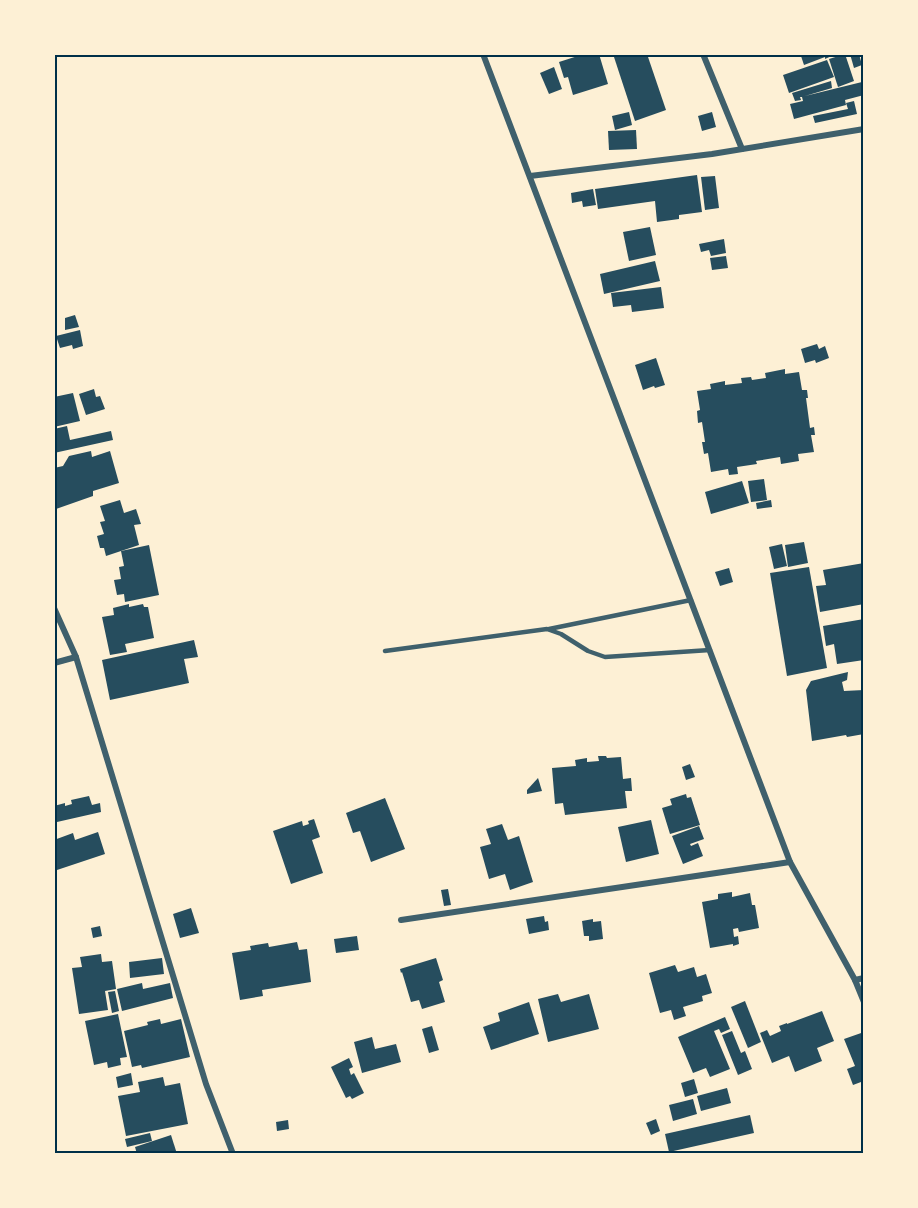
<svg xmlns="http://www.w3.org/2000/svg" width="918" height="1208" font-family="Lora,serif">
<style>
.building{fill:#264d5e}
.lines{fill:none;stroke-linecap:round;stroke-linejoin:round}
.service{stroke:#3f606c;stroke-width:4.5}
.minor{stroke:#3f606c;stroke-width:6}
.neatline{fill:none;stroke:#003049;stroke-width:2}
</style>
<rect width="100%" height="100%" fill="#fdf0d5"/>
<g class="building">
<path d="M584 54H586L587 57 599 54 608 84 573 95 568 77 564 78 559 62Z"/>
<path d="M613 54H647L666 110 635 121Z"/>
<path d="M805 54H836L825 59V57L804 65 801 56Z"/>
<path d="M845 54 854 81 838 87 829 59Z"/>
<path d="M850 54H859L862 65 854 68Z"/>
<path d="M827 60 834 77 789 93 783 75Z"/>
<path d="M554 67 562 89 549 94 540 73Z"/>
<path d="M831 81 832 88 805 96 862 82 864 95 845 100 846 105 794 119 790 104 803 101 802 97H800L801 100 795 101 792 93Z"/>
<path d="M854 101 857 114 815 123 813 116 848 109 846 103Z"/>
<path d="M629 112 632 125 615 130 612 116Z"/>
<path d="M712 112 716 127 702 131 698 116Z"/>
<path d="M636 130 637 149 609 150 608 131Z"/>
<path d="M697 175 702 212 679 215V219L657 222 655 201 598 209 595 189Z"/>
<path d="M715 176 719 208 705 210 701 177Z"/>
<path d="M593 189 596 205 583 207 582 201 572 203 571 193Z"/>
<path d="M650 227 656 255 629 261 623 232Z"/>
<path d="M724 239 726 253 711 256 709 250 701 252 699 244Z"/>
<path d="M726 256 728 268 712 270 710 258Z"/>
<path d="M655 261 660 281 604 294 600 274Z"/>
<path d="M661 287 664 308 632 312 631 305 613 307 611 293Z"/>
<path d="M75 315 79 327 65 330V318Z"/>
<path d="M80 330 83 346 73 349 72 345 60 348 56 336Z"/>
<path d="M817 344 819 349 825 346 829 358 816 363 815 360 805 363 801 349Z"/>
<path d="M656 358 665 385 655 388 654 386 643 390 635 365Z"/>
<path d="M785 369V374L799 372 802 390H807L808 398H806L810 428 814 427 815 435H811L814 452 798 454 799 461 781 464 780 457 756 461 757 464 737 467 738 474 729 475 728 469 711 472 708 453 704 454 702 442H705L702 422 698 423 697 411 700 410 697 391 711 389 710 384 725 381V385L742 383 741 378 751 377 752 380 766 378 765 373Z"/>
<path d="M94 389 96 397 100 396 105 409 86 415 79 394Z"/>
<path d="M73 393 80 421 54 427V397Z"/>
<path d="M67 426 70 440 111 431 113 440 54 453V429Z"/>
<path d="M91 451 92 457 110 451 119 483 93 491V496L56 509 54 504V468L63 466 69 456Z"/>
<path d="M764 479 767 500 751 502 748 481Z"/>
<path d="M742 481 749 503 711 514 705 492Z"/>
<path d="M120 500 124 513 136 509 141 524 134 525 139 545 106 556 104 548H100L97 536 104 534 100 522 105 521 100 506Z"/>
<path d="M771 500 772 507 757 509 756 503Z"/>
<path d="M804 542 808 563 788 567 785 545Z"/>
<path d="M782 544 787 566 774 569 769 547Z"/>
<path d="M149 545 159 595 125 602 124 594 117 595 114 580 121 579 119 567 124 566 121 551Z"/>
<path d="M864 563V604L820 612 816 586 826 585 823 570Z"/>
<path d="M809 567 827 668 787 676 770 573Z"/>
<path d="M729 568 733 582 720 586 715 572Z"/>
<path d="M129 604V607L143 604 144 607H148L154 638 125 644 127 652 110 655 102 617 114 615 113 608Z"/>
<path d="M864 619V660L837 664 834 644 826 646 823 626Z"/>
<path d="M194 640 198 657 184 659 189 683 110 700 102 660Z"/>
<path d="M848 672 847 680 842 682 844 691 864 690V734L847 737 846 735 812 741 806 690 811 681Z"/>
<path d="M598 756H606L607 758 621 757 623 779 631 778 632 791H625L627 808 565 815 563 803 555 804 552 768 576 766 575 760 587 758V762L599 761Z"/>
<path d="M690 764 695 777 686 780 682 767Z"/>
<path d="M538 778 542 791 527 794V790Z"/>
<path d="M686 794 687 798 691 797 700 825 670 834 662 808 672 805 670 799Z"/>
<path d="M89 796 92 805 100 803 101 812 57 822 54 806 65 803V806L72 804 71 800Z"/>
<path d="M385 798 405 849 371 862 360 831 353 833 346 813Z"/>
<path d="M314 819 320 837 312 840 323 873 291 884 273 831 302 821 303 826 309 824 308 821Z"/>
<path d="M651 820 659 854 626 862 618 827Z"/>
<path d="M502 824 508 840 519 836 533 882 510 890 505 874 489 879 480 847 491 844 486 829Z"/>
<path d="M699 826 704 839 690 844 691 846 698 843 703 856 683 864 672 836Z"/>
<path d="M98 832 105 854 54 871V840L73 833 75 840Z"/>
<path d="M448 889 451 905 444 906 441 890Z"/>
<path d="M732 892V897L750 893 752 905H755L759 928 739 932 738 928 733 929 734 937 738 936 739 944 733 946V944L710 948 702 902 718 899V894Z"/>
<path d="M191 908 199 933 180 938 173 914Z"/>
<path d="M544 916 545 922 548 921 549 930 529 934 526 919Z"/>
<path d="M593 919V922L601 921 603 939 589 941V936H584L582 921Z"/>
<path d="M100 926 102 936 93 938 91 928Z"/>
<path d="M357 936 359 950 336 953 334 939Z"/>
<path d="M297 942 299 950 307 949 311 982 262 990 263 996 240 1000 232 953 251 950 250 946 268 943 269 947Z"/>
<path d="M101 954 102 962 112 961 116 989 105 991 108 1010 79 1014 72 968 82 967 80 957Z"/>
<path d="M162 958 164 974 130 978 129 962Z"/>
<path d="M436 958 443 980 439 982 445 1002 422 1009 419 1000 411 1002 402 972 401 973 400 969Z"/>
<path d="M675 965 678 972 694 967 697 977 706 974 712 993 702 996 703 1001 683 1007 686 1016 674 1020 671 1010 660 1013 649 973Z"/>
<path d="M142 983 143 989 170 983 173 998 122 1011 117 989Z"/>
<path d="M115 991 119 1011 112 1013 108 992Z"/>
<path d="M558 994 561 1002 589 994 599 1029 548 1042 538 999Z"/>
<path d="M745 1001 761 1042 748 1048 731 1007Z"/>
<path d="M529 1002 539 1034 491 1050 483 1027 500 1021 498 1013Z"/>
<path d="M822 1011 834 1041 817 1048 822 1061 795 1072 789 1056 772 1063 760 1033 767 1030 770 1036 781 1031 779 1026 787 1023V1024Z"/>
<path d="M118 1014 127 1057 120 1058 121 1065 108 1068 107 1062 94 1065 85 1021Z"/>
<path d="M725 1017 730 1029 721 1033 719 1029 714 1031 730 1069 710 1077 706 1068 693 1073 678 1037Z"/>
<path d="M160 1019 161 1024 181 1019 190 1057 142 1068 141 1065 132 1067 124 1031 148 1025 147 1022Z"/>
<path d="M432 1026 439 1050 429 1053 422 1029Z"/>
<path d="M732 1031 741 1053 745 1051 752 1069 738 1075 722 1035Z"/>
<path d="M864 1032V1089L861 1082 853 1085 847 1069 855 1066 844 1039Z"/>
<path d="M372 1037 375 1049 396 1044 401 1062 362 1073 354 1042Z"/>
<path d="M349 1058 353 1067 349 1069 351 1075 354 1073 364 1093 352 1099 350 1096 346 1098 331 1067Z"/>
<path d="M131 1073 133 1085 118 1088 116 1077Z"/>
<path d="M163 1077 165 1086 180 1083 188 1124 126 1136 118 1096 140 1092 138 1082Z"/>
<path d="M694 1079 698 1093 685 1097 681 1083Z"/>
<path d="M727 1088 731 1103 701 1111 697 1096Z"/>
<path d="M693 1099 697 1114 673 1121 669 1105Z"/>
<path d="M750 1115 754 1133 669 1152 665 1134Z"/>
<path d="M656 1119 660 1131 651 1135 646 1123Z"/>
<path d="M288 1120 289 1129 277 1131 276 1122Z"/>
<path d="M150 1133 152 1141 127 1147 125 1139Z"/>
<path d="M171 1135 177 1154H137L135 1147Z"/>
</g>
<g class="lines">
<g class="service">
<path d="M549 629 691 600"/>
<path d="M385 651 547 629 561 634 588 651 605 657 710 650"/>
</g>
<g class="minor">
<path d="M483 54 790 862 855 980 864 1002"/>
<path d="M703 54 742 149"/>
<path d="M530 176 712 154 864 129"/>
<path d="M54 608 76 657 206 1084 233 1154"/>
<path d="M54 663 76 657"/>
<path d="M401 920 790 862"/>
<path d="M855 980 864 978"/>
</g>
</g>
<rect width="918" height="1208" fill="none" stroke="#fdf0d5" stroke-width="111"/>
<rect x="56" y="56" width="806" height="1096" class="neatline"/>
</svg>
